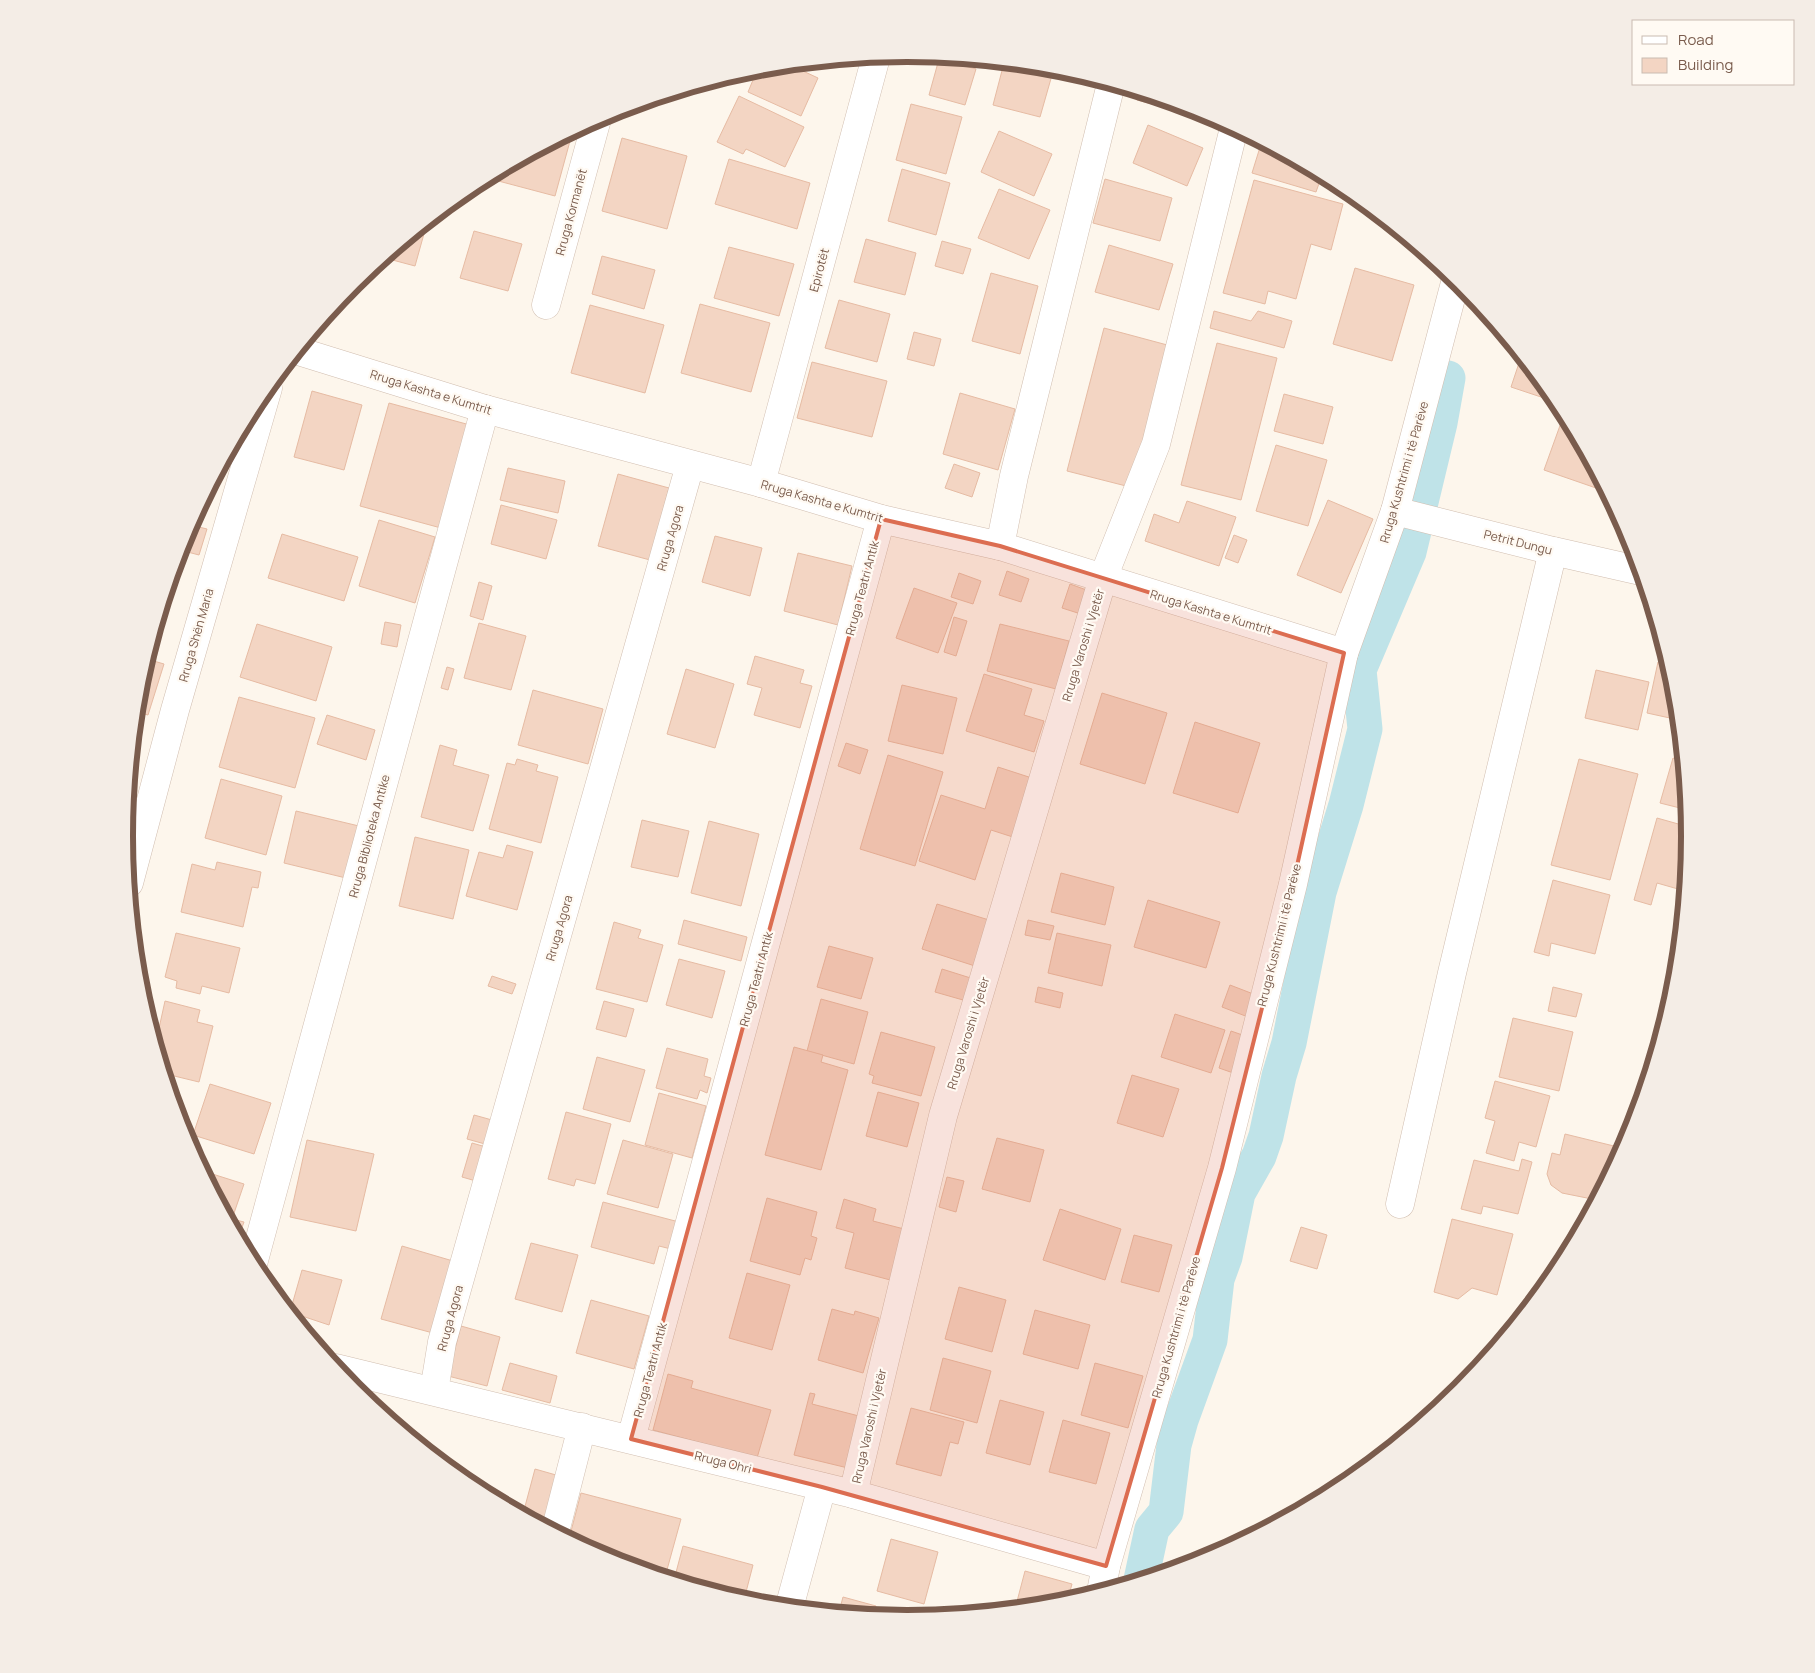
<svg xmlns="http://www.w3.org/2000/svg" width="1815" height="1673" font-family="Manrope,sans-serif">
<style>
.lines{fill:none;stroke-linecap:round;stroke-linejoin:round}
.canal{stroke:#bfe3e8;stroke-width:35}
.building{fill:#f3d5c3;stroke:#e6bba3}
.minor-casing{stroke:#d1beb0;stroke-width:29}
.minor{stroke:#fff;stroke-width:28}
.marked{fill:#dc6d51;fill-opacity:0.2;stroke:#dc6d51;stroke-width:4;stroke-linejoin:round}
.labels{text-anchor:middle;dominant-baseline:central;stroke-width:4.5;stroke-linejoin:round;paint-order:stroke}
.street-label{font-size:12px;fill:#7a5c4d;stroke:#fffaf3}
.rim{fill:none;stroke:#7a5c4d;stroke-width:6}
</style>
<rect width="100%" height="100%" fill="#fdf6ec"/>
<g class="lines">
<path class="canal" d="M1141 1580 1152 1529 1166 1512 1174 1445 1181 1420 1210 1340 1217 1279 1225 1257 1238 1193 1259 1156 1266 1136 1279 1076 1289 1043 1319 892 1346 805 1365 729 1359 670 1409 552 1440 423 1448 378"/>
</g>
<g class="building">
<path d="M939 59 976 69 965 105 929 95Z"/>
<path d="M1004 63 1054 68 1040 117 993 105Z"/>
<path d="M790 65 818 78 801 116 748 92 758 68Z"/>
<path d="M1139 93 1207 113V119L1137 100Z"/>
<path d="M739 96 804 127 785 167 746 149 743 154 717 142Z"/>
<path d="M911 104 962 117 946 174 896 160Z"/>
<path d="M1148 125 1203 148 1187 186 1133 163Z"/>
<path d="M999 131 1052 154 1034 196 981 172Z"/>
<path d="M622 138 687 156 667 229 602 211Z"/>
<path d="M560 139 570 141 555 196 487 178Z"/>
<path d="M1261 144 1322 175 1316 192 1252 173Z"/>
<path d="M729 159 810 183 797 229 715 204Z"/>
<path d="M902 169 950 183 936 235 888 221Z"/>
<path d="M1105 179 1172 198 1160 241 1093 223Z"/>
<path d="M1254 180 1343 204 1331 250 1311 244 1296 299 1268 291 1265 304 1223 293Z"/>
<path d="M999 189 1050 210 1029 259 978 238Z"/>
<path d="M427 223 415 266 385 258Z"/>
<path d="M474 231 522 244 508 291 460 278Z"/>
<path d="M866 239 916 253 905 295 854 282Z"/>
<path d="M942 241 971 249 963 274 935 266Z"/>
<path d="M1109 245 1173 264 1159 310 1095 292Z"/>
<path d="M729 247 794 264 779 316 714 298Z"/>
<path d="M602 256 655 270 644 309 592 294Z"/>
<path d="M1355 268 1414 285 1392 361 1333 344Z"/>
<path d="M991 273 1038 286 1020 354 972 341Z"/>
<path d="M839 300 890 314 877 362 825 348Z"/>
<path d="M700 304 770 323 751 392 681 373Z"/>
<path d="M590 305 664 325 645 393 571 373Z"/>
<path d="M1214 311 1251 321 1258 311 1292 321 1284 348 1210 328Z"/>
<path d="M1104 328 1171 346 1134 488 1067 471Z"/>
<path d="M914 332 941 339 934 366 907 359Z"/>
<path d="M1217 343 1277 358 1241 500 1181 485Z"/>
<path d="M1521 357 1558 402 1559 403 1511 387Z"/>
<path d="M812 362 887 381 872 437 797 418Z"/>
<path d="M312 391 362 405 344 470 294 457Z"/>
<path d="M960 393 1015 409 998 470 943 454Z"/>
<path d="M1284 394 1333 407 1323 444 1274 431Z"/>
<path d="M389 403 470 425 441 528 360 506Z"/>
<path d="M1562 420 1569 422 1599 479 1596 488 1544 470Z"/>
<path d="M1276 445 1327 460 1308 526 1256 511Z"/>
<path d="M954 464 980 473 972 497 945 488Z"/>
<path d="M508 468 565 481 558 513 500 500Z"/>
<path d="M618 474 669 488 650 560 598 546Z"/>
<path d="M1328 500 1373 519 1341 593 1297 575Z"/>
<path d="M1187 501 1236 517 1219 566 1145 541 1154 514 1179 523Z"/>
<path d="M501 505 557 520 546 559 491 544Z"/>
<path d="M379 520 435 537 415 603 359 586Z"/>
<path d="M191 525 207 529 199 555 180 550Z"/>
<path d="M282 534 358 557 344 601 268 578Z"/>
<path d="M1234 535 1247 540 1238 563 1225 558Z"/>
<path d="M715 536 762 548 750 596 702 582Z"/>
<path d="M798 553 852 566 838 625 784 611Z"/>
<path d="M1007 571 1029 579 1021 602 999 595Z"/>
<path d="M959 573 981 581 973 604 951 597Z"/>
<path d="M479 582 492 586 483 620 470 616Z"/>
<path d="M1070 584 1092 592 1084 615 1062 608Z"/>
<path d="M914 588 957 603 938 653 896 638Z"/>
<path d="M954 617 967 621 956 656 944 652Z"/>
<path d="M385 622 401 625 397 647 381 644Z"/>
<path d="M479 623 526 636 511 690 464 678Z"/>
<path d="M257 624 332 647 316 701 240 677Z"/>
<path d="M1000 624 1069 641 1056 689 987 671Z"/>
<path d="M755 656 804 670 800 683 812 686 800 728 754 715 762 688 747 684Z"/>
<path d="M147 659 164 664 148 715 137 712 140 684Z"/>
<path d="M1658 662 1669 664 1675 684 1679 720 1647 713Z"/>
<path d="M447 667 454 669 448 690 441 688Z"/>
<path d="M686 669 734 684 715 748 667 734Z"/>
<path d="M1596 670 1649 682 1638 730 1585 718Z"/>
<path d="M984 674 1032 689 1024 715 1044 721 1034 752 966 731Z"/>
<path d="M902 685 957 698 943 754 888 741Z"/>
<path d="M533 690 603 709 588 764 518 745Z"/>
<path d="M1102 693 1167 713 1145 784 1080 764Z"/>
<path d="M239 697 315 718 295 788 219 767Z"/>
<path d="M327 715 375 730 366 760 317 744Z"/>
<path d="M1195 722 1260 743 1238 813 1173 793Z"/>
<path d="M135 734 139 735 133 756Z"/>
<path d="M846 743 868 750 860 774 838 766Z"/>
<path d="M440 745 457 750 453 765 489 775 473 831 421 817Z"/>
<path d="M888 755 943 772 915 866 860 849Z"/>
<path d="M1673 758 1683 761 1688 810 1660 803Z"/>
<path d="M517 759 538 765 536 771 558 777 541 843 489 829 507 763 515 765Z"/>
<path d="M1579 759 1638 774 1610 880 1551 865Z"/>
<path d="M998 767 1038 780 1019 839 991 830 975 880 919 861 941 795 985 809Z"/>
<path d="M221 779 282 796 266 855 205 838Z"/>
<path d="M296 811 359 826 346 878 284 863Z"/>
<path d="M1657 818 1689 827 1690 837 1685 891 1657 883 1651 905 1634 900Z"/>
<path d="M642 820 689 831 678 877 631 867Z"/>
<path d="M709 821 759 834 741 906 691 893Z"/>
<path d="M415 837 469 850 453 919 399 906Z"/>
<path d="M507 845 533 852 517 910 466 896 479 852 503 858Z"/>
<path d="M217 862 261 872 258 888 252 887 243 927 181 912 192 864 215 870Z"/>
<path d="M1061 873 1114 887 1105 925 1051 912Z"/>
<path d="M1553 880 1610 895 1595 954 1551 943 1549 956 1534 952Z"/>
<path d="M1148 900 1220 922 1206 968 1134 947Z"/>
<path d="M937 904 989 920 975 966 922 949Z"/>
<path d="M684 920 747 937 741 961 678 944Z"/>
<path d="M1028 920 1054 926 1050 940 1025 935Z"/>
<path d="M614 922 641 930 638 938 663 945 647 1002 596 989Z"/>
<path d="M176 933 240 948 229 993 202 986 200 994 176 988 177 981 165 977Z"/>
<path d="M1057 933 1111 945 1102 986 1048 973Z"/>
<path d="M829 946 873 958 861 999 817 987Z"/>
<path d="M679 959 725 971 712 1018 666 1005Z"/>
<path d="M942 969 977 980 970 1002 935 992Z"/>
<path d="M492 976 516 984 512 994 488 986Z"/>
<path d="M1230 985 1256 995 1248 1017 1222 1007Z"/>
<path d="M1038 987 1063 993 1060 1008 1035 1002Z"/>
<path d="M1553 987 1582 994 1576 1017 1548 1011Z"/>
<path d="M821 999 868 1012 854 1064 807 1051Z"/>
<path d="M165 1001 200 1010 197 1022 213 1026 199 1082 166 1074 156 1042Z"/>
<path d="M604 1001 634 1009 626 1037 596 1029Z"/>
<path d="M1175 1014 1225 1030 1211 1073 1161 1057Z"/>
<path d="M1513 1018 1573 1032 1559 1091 1499 1077Z"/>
<path d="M1231 1031 1251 1038 1239 1075 1219 1068Z"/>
<path d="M881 1032 935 1047 921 1096 872 1083 874 1076 869 1074Z"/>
<path d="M794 1047 823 1055 821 1062 848 1070 821 1170 765 1155Z"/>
<path d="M667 1048 708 1059 704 1076 711 1078 707 1093 700 1090 697 1099 656 1088Z"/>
<path d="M597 1057 645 1070 630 1122 583 1109Z"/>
<path d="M1132 1075 1179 1089 1163 1137 1117 1123Z"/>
<path d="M1495 1081 1550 1096 1536 1147 1519 1142 1514 1161 1486 1153 1495 1121 1485 1118Z"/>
<path d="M210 1084 271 1103 254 1154 193 1135Z"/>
<path d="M878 1092 919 1103 907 1147 866 1136Z"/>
<path d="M659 1093 706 1106 692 1158 645 1145Z"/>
<path d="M566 1112 611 1124 595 1184 576 1179 574 1186 548 1179Z"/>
<path d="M474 1115 492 1120 485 1144 467 1139Z"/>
<path d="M1565 1134 1622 1148 1620 1156 1597 1200 1562 1193 1551 1185 1547 1174 1552 1153 1560 1155Z"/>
<path d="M997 1138 1044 1150 1030 1202 982 1189Z"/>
<path d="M307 1140 374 1154 356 1231 290 1217Z"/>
<path d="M623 1140 673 1154 658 1208 607 1194Z"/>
<path d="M472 1143 486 1147 476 1181 462 1177Z"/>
<path d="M1522 1159 1532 1162 1518 1214 1483 1206 1481 1214 1461 1209 1474 1160 1519 1171Z"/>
<path d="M203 1171 244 1184 232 1219 244 1222 241 1230 233 1228Z"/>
<path d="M947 1177 964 1181 956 1212 939 1207Z"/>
<path d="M767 1198 817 1212 811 1236 817 1238 811 1260 805 1258 800 1275 750 1261Z"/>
<path d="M844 1199 876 1209 873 1221 908 1230 894 1281 845 1268 854 1233 836 1228Z"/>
<path d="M603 1202 679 1222 671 1249 659 1246 654 1264 591 1247Z"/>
<path d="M1060 1209 1121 1229 1105 1280 1043 1260Z"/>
<path d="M1452 1219 1513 1234 1497 1295 1472 1288 1458 1299 1434 1292Z"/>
<path d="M1301 1227 1327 1235 1317 1269 1290 1261Z"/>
<path d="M1134 1235 1172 1245 1159 1292 1121 1282Z"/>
<path d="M531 1243 578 1255 562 1312 515 1299Z"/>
<path d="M402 1246 453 1261 433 1333 381 1319Z"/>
<path d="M302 1270 342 1280 329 1325 290 1312Z"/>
<path d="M747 1273 790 1285 772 1350 729 1338Z"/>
<path d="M959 1287 1006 1300 992 1352 945 1339Z"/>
<path d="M591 1300 649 1316 634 1369 576 1353Z"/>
<path d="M832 1309 854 1315 855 1311 879 1318 863 1373 818 1360Z"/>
<path d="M1035 1310 1090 1325 1078 1369 1023 1354Z"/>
<path d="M461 1326 500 1337 487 1386 448 1376Z"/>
<path d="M943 1358 991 1371 977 1423 930 1410Z"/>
<path d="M510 1363 557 1376 550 1403 502 1390Z"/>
<path d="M1095 1363 1143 1376 1128 1428 1081 1415Z"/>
<path d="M668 1374 693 1381 691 1388 771 1410 757 1458 653 1430Z"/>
<path d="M810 1393 815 1394 812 1404 859 1416 848 1468 794 1455Z"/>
<path d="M1000 1400 1044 1412 1030 1465 986 1453Z"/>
<path d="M911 1408 964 1422 958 1444 950 1442 941 1476 896 1464Z"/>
<path d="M1063 1420 1110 1433 1096 1484 1049 1472Z"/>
<path d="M535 1469 563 1477 550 1525 523 1514Z"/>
<path d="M581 1493 681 1519 665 1577 608 1560 569 1539Z"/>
<path d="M891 1539 938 1552 924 1604 877 1591Z"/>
<path d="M683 1546 753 1565 746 1592 750 1594 748 1602 674 1580Z"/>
<path d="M1025 1571 1072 1584 1067 1602 1015 1609Z"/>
<path d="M843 1597 876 1606 875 1610 899 1616V1618L839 1612Z"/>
</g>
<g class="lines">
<g class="minor-casing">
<g id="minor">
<path d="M546 305 597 119"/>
<path d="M298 351 485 409 761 483 881 519 1000 546 1344 653"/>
<path d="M761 483 876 57"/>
<path d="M1395 511 1553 551 1641 571"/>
<path d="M1000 546 1014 476 1111 84"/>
<path d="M129 883 175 710 268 388"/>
<path d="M1400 1204 1452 973 1553 551"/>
<path d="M253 1264 485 409"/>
<path d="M336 1368 853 1494 1106 1566"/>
<path d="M434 1391 442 1342 690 465"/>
<path d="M631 1439 881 519"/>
<path d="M853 1494 943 1116 1103 578 1156 444 1234 128"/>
<path d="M555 1532 582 1427"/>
<path d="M1101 1592 1106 1566 1222 1168 1293 884 1344 653 1395 511 1456 279"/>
<path d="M789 1608 822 1487"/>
</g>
</g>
<use href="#minor" class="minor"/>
</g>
<path class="marked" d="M881 519 1000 546 1344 653 1293 884 1222 1168 1106 1566 822 1487 631 1439Z"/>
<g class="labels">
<g class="street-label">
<text transform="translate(571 212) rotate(-75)">Rruga Kormanët</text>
<text transform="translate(819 270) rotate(-75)">Epirotët</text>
<text transform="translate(431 392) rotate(17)">Rruga Kashta e Kumtrit</text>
<text transform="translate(1404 472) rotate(-74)">Rruga Kushtrimi i të Parëve</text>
<text transform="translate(822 501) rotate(16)">Rruga Kashta e Kumtrit</text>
<text transform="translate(670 538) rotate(-74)">Rruga Agora</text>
<text transform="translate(1518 542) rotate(14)">Petrit Dungu</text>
<text transform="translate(862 588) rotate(-75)">Rruga Teatri Antik</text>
<text transform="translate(1211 612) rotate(17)">Rruga Kashta e Kumtrit</text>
<text transform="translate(196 635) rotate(-74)">Rruga Shën Maria</text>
<text transform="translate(1083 645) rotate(-73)">Rruga Varoshi i Vjetër</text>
<text transform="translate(369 836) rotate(-75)">Rruga Biblioteka Antike</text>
<text transform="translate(559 928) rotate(-74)">Rruga Agora</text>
<text transform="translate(1279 935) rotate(-76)">Rruga Kushtrimi i të Parëve</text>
<text transform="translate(756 979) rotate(-75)">Rruga Teatri Antik</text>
<text transform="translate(968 1033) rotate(-73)">Rruga Varoshi i Vjetër</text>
<text transform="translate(450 1318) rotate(-75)">Rruga Agora</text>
<text transform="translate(1176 1327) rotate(-74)">Rruga Kushtrimi i të Parëve</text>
<text transform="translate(650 1370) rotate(-75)">Rruga Teatri Antik</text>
<text transform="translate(869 1426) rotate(-77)">Rruga Varoshi i Vjetër</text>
<text transform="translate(723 1462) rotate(14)">Rruga Ohri</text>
</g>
</g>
<path d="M0 0H1815V1673H0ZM133 836a774 774 0 1 1 1548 0a774 774 0 1 1-1548 0Z" fill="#f4ede6" fill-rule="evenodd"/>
<path class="rim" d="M133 836a774 774 0 1 1 1548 0a774 774 0 1 1-1548 0Z"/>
<rect x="1632" y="20" width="162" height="65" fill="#fffaf3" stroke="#cabbb1"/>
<rect x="1642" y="36" width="25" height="8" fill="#ffffff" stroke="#cabbb1"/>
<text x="1678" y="45" font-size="15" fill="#7a5c4d">Road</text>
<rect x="1642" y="58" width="25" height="15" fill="#f3d5c3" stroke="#cabbb1"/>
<text x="1678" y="70" font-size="15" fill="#7a5c4d">Building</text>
</svg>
